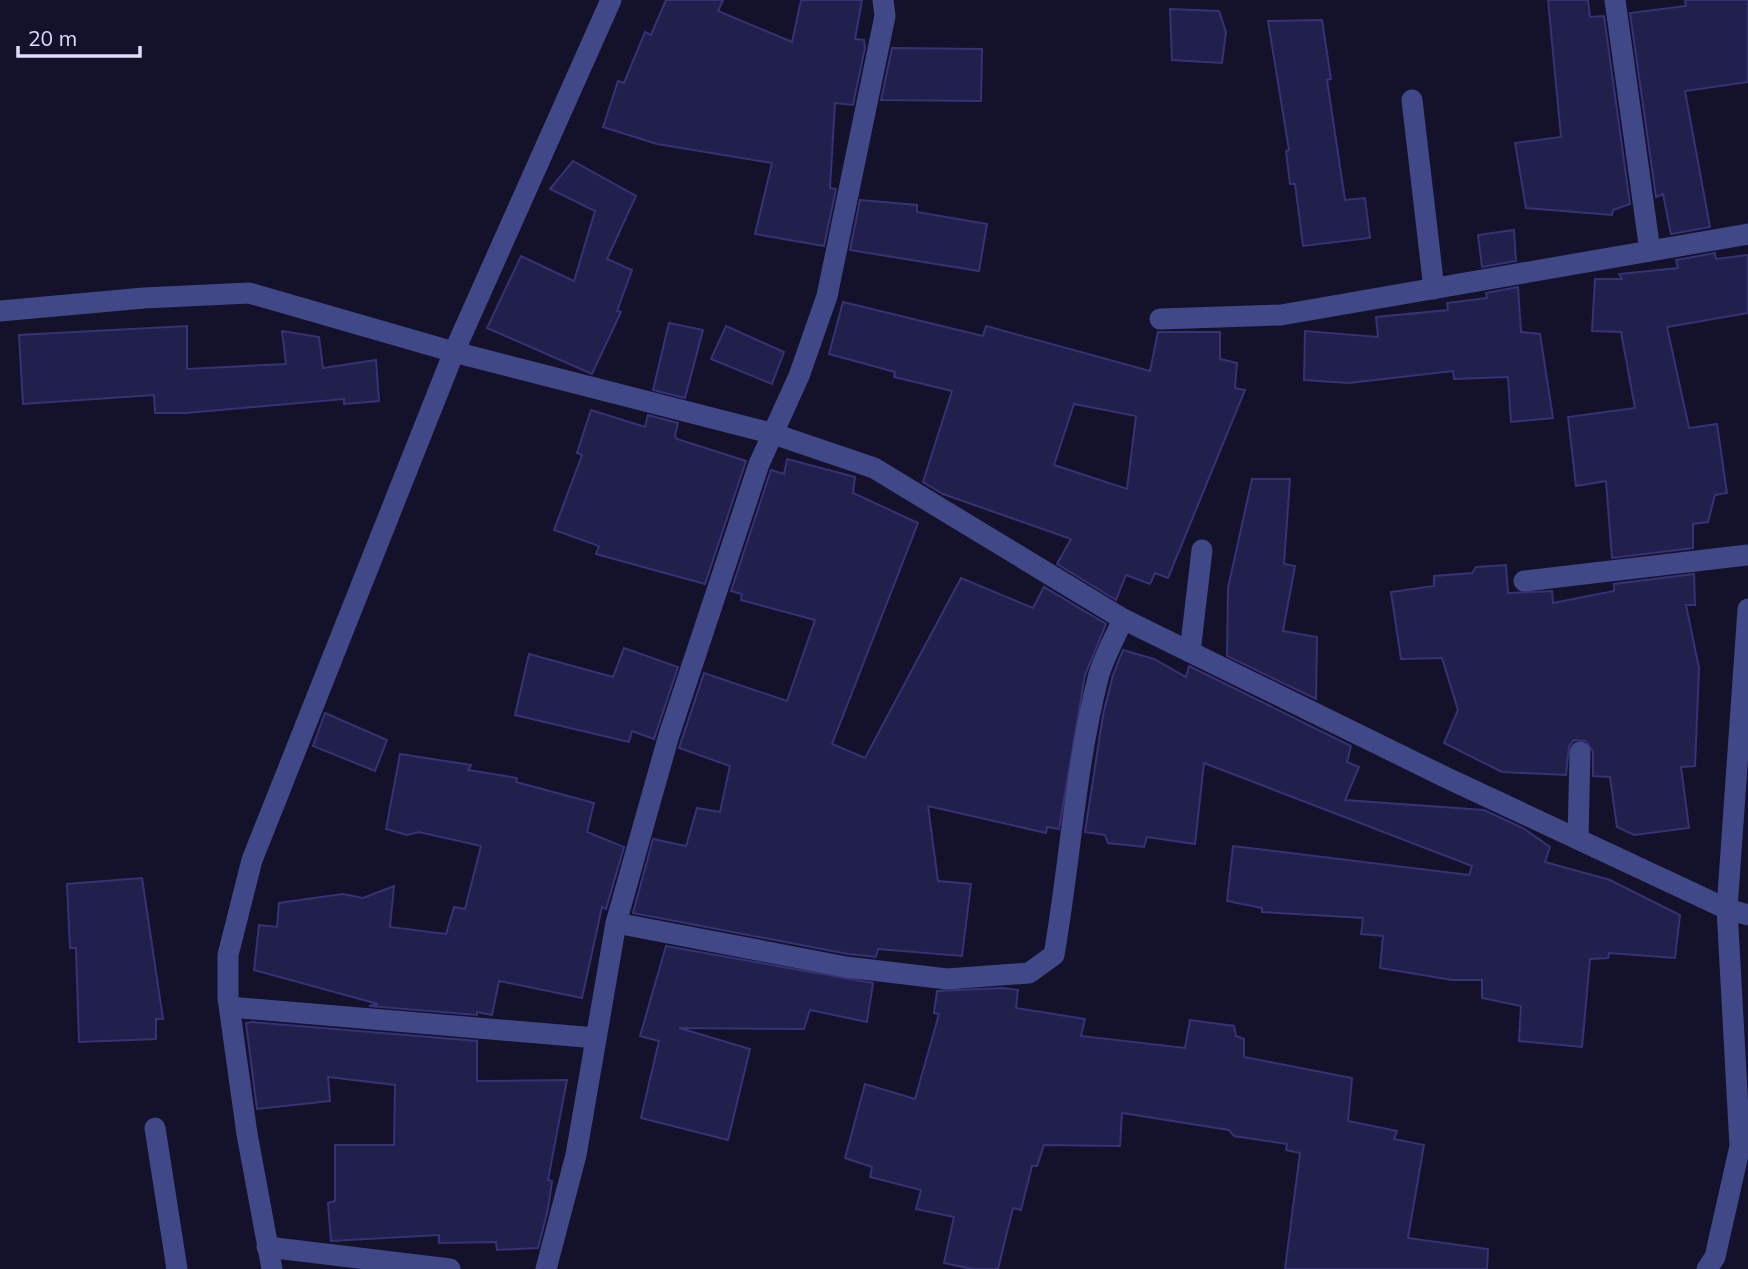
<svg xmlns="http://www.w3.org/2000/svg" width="1748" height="1269" font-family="Mulish,sans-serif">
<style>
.building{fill:#211f4b;stroke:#363275;stroke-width:2;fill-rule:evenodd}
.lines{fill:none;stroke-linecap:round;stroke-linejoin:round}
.minor{stroke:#404887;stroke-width:21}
</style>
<rect width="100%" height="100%" fill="#13122a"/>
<g class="building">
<path d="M666 0H723L718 11 792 42 801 0H862L855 39 864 40 865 48 854 100 853 105 835 103 830 188 836 189 824 246 755 234 772 163 657 144 603 127 618 81 624 83 645 32 651 35Z"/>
<path d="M1548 0H1588L1590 17 1604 16 1630 204 1613 210 1612 215 1526 208 1515 143 1561 137Z"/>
<path d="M1685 0H1748V82L1685 91 1710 227 1671 234 1663 194 1656 197 1630 13 1686 6Z"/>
<path d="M1170 9 1219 11 1226 32 1222 63 1172 60Z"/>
<path d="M1322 20 1331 79 1327 80 1345 200 1365 198 1370 238 1303 246 1295 184H1290L1286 151 1289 150 1268 21Z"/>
<path d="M892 48 982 49 981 101 881 100Z"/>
<path d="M573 161 636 196 607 259 632 270 617 311 621 312 592 374 487 328 521 256 574 281 595 211 550 189Z"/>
<path d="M860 200 917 205V212L987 224 979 271 850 250Z"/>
<path d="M1514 230 1516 261 1482 267 1478 235Z"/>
<path d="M1715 253 1716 259 1748 255V313L1667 327 1689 428 1717 424 1727 493 1715 495 1708 522 1693 524V548L1612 558 1606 481 1576 486 1568 417 1635 408 1621 332 1592 331 1595 279H1622L1619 274 1678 268 1676 260Z"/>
<path d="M1518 287 1521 332 1540 334 1553 418 1511 422 1508 377 1454 379 1453 371 1349 383 1304 380 1305 331 1378 337 1376 317 1448 310 1447 303 1487 298 1486 293Z"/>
<path d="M843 302 983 336 986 326 1150 371 1158 332H1220V359L1237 363 1235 388 1245 390 1168 578 1155 573 1150 584 1126 575 1116 600 1057 564 1071 539 943 494 923 482 952 391 894 377 895 372 829 354ZM1074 404 1136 416 1127 489 1054 465Z"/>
<path d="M669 323 703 330 685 398 653 390Z"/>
<path d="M187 326V369L286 364 282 331 319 337 323 368 376 360 379 401 344 404V399L186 413H155L154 395 23 404 19 335Z"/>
<path d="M726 326 784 352 772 384 711 359Z"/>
<path d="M591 410 645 427 648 415 678 423 675 436 677 439 746 461 705 584 596 554 599 546 554 530 582 455 577 453Z"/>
<path d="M787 459 855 477 853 493 918 523 832 744 865 758 961 578 1033 608 1044 587 1106 624 1085 675 1059 829 1047 827 1046 833 928 806 938 881 971 884 962 956 878 949 876 957 848 954 633 913 653 839 686 846 697 808 720 812 730 766 679 748 704 673 787 701 815 620 741 600 742 594 731 591 771 470 784 474Z"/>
<path d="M1252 479H1290L1284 564 1295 566 1283 631 1317 637 1316 699 1227 656 1228 588Z"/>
<path d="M1506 565 1508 593 1552 591 1553 603 1614 591V584L1694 574 1695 605H1686L1699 668 1695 766 1681 767 1689 828 1634 835 1617 827 1610 777 1593 776V752L1586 741 1574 740 1569 746 1566 775 1502 772 1444 743 1458 710 1442 658 1401 659 1391 592 1434 586V576L1472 573 1476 567Z"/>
<path d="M624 648 678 667 654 739 632 731 629 742 515 715 529 654 613 677Z"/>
<path d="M1123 650 1154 659 1186 677 1189 666 1351 746 1347 762 1359 767 1345 800 1484 810 1523 828 1550 847 1545 862 1610 880 1680 915 1675 958 1609 953 1608 958 1590 959 1582 1047 1519 1041 1521 1006 1482 998V980H1452L1380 968 1383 936 1361 934 1363 918 1262 912V908L1227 901 1233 846 1469 875 1472 866 1204 763 1195 844 1147 837 1144 847 1108 843 1105 835 1085 832 1103 715 1113 675Z"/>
<path d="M325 713 387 740 375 771 313 746Z"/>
<path d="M400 754 471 765 468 770 517 778 516 782 594 803 587 832 624 847 606 909 602 907 582 998 499 981 492 1015 477 1012V1015L369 1006 378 1004 254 970 259 925 277 927 279 903 343 894 363 898 394 886 390 927 446 934 454 907 465 909 481 846 419 832 407 835 386 829Z"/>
<path d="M142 878 163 1019H156V1039L79 1042 76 948H70L67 884Z"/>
<path d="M666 946 873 983 867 1022 810 1010 804 1029 679 1028 750 1049 728 1140 641 1118 659 1041 640 1036Z"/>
<path d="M1002 988 1018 990 1016 1008 1085 1019 1081 1036 1185 1048 1190 1020 1234 1026 1236 1036 1244 1039V1057L1352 1078 1348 1121 1397 1131 1394 1139 1424 1145 1408 1238 1488 1249 1487 1269H1285L1300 1153 1286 1150 1287 1144 1234 1136 1229 1130 1122 1113 1120 1146 1044 1145 1037 1166H1032L1021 1210 1013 1208 998 1269H972L944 1263 954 1217 916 1209 921 1190 870 1177 872 1167 845 1158 865 1084 915 1099 939 1014 934 1013 937 991Z"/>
<path d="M252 1022 477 1041V1081L567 1080 548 1180 552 1181 548 1209 538 1248 497 1250 496 1242 439 1243V1235L331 1241 328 1203 335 1201V1145H394L395 1085 328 1077 330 1101 257 1109 246 1023Z"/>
</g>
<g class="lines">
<g class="minor">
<path d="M1615 0 1650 251"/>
<path d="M1412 100 1434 289"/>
<path d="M0 311 144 298 249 293 454 352 774 434 874 468 1123 619 1447 778 1727 909 1748 915"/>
<path d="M1160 319 1281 315 1748 234"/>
<path d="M1524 581 1748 555"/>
<path d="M1190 652 1202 550"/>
<path d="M1578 839 1580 752"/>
<path d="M616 923 846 967 947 979 1029 973 1054 955C1070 863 1075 769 1098 678 1103 658 1115 638 1123 619"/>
<path d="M230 1007 596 1038"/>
<path d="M155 1128 177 1269"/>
<path d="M267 1247 450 1269"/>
<path d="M272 1269 247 1134 228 998V955L252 860 454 352 611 0"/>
<path d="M546 1269 576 1155 616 923 669 735 759 464 799 376 827 296 885 16 883 0"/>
<path d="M1707 1269 1715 1257 1740 1146 1727 909 1748 609"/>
</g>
</g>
<path d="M18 46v10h122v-10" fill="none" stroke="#dddefd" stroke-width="3.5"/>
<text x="28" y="46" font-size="21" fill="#dddefd" stroke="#13122a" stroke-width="5" paint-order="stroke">20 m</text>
</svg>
